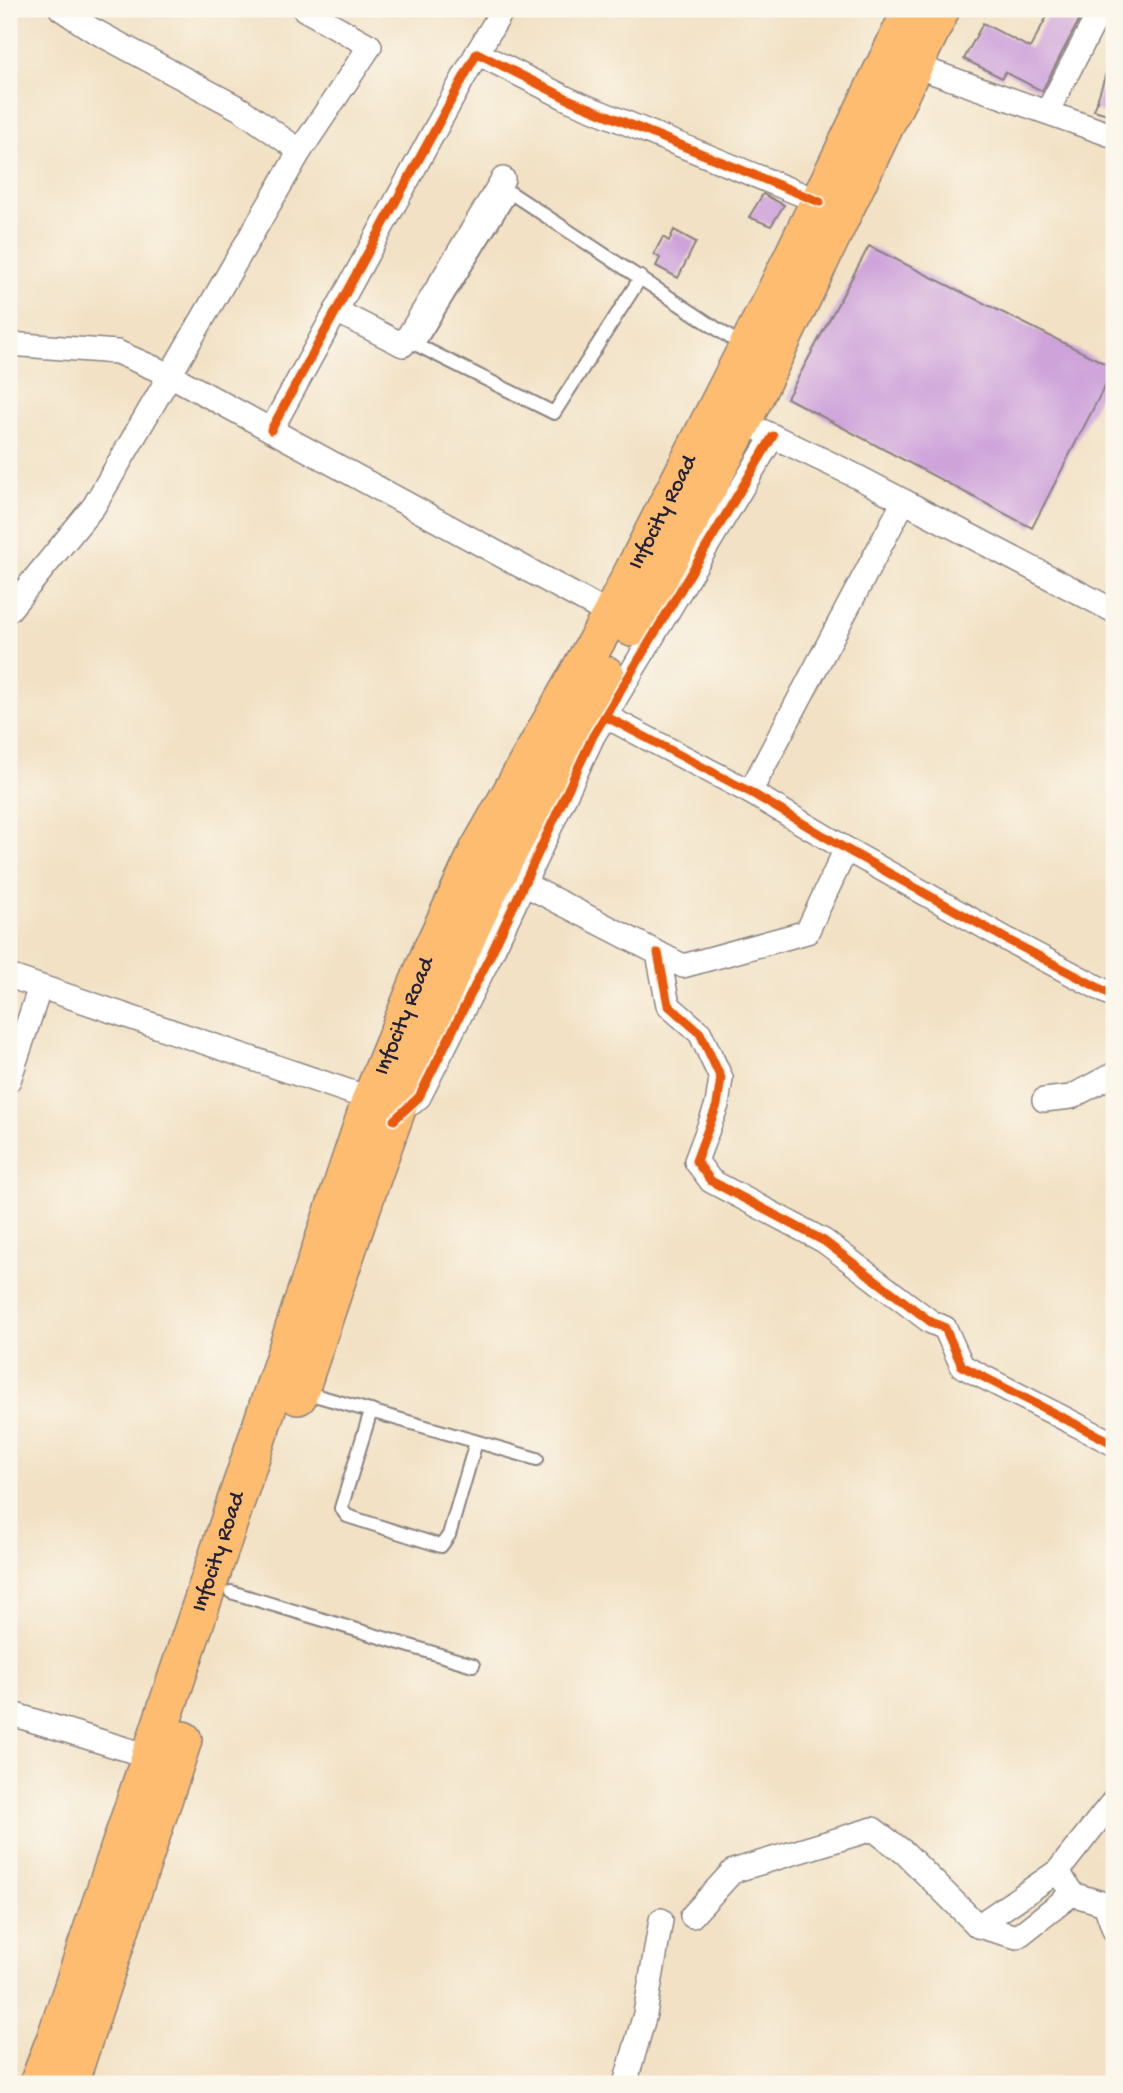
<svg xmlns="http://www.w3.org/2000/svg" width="1123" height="2093" font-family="'Gochi Hand',sans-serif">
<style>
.building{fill:#cea3da}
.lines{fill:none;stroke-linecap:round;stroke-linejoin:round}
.service-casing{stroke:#8a8280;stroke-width:16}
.minor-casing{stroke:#8a8280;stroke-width:26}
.primary-casing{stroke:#8a8280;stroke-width:40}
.service{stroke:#fff;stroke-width:12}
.minor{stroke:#fff;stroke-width:23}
.primary{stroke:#fdbc6f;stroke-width:37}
.cycleway-casing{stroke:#fbf7ec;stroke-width:13}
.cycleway{stroke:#e8590c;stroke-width:9}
.labels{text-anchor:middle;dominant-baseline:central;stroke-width:7;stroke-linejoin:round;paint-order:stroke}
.street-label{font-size:23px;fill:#22223b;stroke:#fbf7ec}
</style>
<rect width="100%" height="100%" fill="#fbf7ec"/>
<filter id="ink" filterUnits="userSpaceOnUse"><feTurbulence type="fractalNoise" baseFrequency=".0143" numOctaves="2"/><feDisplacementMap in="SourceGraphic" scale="14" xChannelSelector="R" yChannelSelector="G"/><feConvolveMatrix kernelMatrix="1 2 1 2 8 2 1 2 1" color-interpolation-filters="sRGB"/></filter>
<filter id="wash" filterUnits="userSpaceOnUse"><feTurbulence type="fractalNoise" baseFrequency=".00686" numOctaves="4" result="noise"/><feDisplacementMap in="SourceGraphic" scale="28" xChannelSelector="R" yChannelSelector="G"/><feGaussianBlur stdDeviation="1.57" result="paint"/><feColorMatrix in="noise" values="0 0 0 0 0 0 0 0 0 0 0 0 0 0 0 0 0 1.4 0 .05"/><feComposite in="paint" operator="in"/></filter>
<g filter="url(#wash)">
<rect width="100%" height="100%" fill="#f2e1c4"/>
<g id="blocks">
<g class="building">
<path d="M1051 9H1085L1042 91 1005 72 1002 78 964 59 983 23 1030 48Z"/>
<path d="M1111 58H1114V116L1094 110Z"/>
<path d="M763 194 784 205 771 226 749 217Z"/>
<path d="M674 230 696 242 678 278 656 266 660 258 654 254 663 237 669 241Z"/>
<path d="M869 246 1114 368 1032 528 787 398Z"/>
</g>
</g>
</g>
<g filter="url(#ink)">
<use href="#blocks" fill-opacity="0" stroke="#8a8280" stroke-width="2"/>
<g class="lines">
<g class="service-casing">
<g id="service">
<path d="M641 277 554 413 417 345 511 193 746 348"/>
<path d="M304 1392 537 1459"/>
<path d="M371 1411 341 1508 347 1516 441 1546 449 1535 476 1442"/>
<path d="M231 1592 473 1665"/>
</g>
</g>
<g class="minor-casing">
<g id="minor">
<path d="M61 9 91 29 242 110 300 151 370 46 304 9"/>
<path d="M477 53 503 9"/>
<path d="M915 66 1114 136"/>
<path d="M1047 112 1101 9"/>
<path d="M300 151 170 375 611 615"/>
<path d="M336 311 403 345 503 179"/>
<path d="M9 344 117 352 170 375 94 506 9 610"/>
<path d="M271 430 477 53 570 100 820 202"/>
<path d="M762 431 852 474 1114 611"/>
<path d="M605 716 750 792 846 849 1008 940 1114 996"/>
<path d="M750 792 904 501"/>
<path d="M524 884 683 966 807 932 846 849"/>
<path d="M658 953 668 1005 700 1033 721 1078 717 1105 696 1161 711 1181 824 1241 931 1322 945 1328 962 1366 1114 1444"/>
<path d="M9 976 371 1099"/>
<path d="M9 1080 40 987"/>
<path d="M1044 1100 1071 1097 1114 1074"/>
<path d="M412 1103 419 1097 491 954 593 736 773 436"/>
<path d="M9 1713 151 1757"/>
<path d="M1072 1894 1105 1904 1114 1930"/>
<path d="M692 1916 733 1871 873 1829 905 1853 978 1926 1017 1937 1072 1894 1058 1871"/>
<path d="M978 1926 1058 1871 1114 1800"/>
<path d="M625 2084 645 2014 661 1920"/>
</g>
</g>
<g class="primary-casing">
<g id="primary">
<path d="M632 628 742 423 941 9"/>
<path d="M298 1396C351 1239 402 1079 471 928 511 842 559 759 606 675"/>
<path id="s1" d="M38 2084 56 2037 371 1099 432 949 478 851 611 615 777 289 912 9"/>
<path d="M69 2084 183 1740"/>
</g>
</g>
<use href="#service" class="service"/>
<use href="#minor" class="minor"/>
<use href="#primary" class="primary"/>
<g class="cycleway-casing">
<g id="cycleway">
<path d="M271 430 477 53 570 100 820 202"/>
<path d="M605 716 750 792 846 849 1008 940 1114 996"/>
<path d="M658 953 668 1005 700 1033 721 1078 717 1105 696 1161 711 1181 824 1241 931 1322 945 1328 962 1366 1114 1444"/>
<path d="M394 1120 419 1097 491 954 593 736 773 436"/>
</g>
</g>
<use href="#cycleway" class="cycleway"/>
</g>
</g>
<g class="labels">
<g class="street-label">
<text stroke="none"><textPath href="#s1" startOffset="1696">Infocity Road</textPath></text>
<text stroke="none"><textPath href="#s1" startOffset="1129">Infocity Road</textPath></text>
<text stroke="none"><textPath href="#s1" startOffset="562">Infocity Road</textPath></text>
</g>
</g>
<rect width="1123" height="2093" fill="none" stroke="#fbf7ec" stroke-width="35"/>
</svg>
